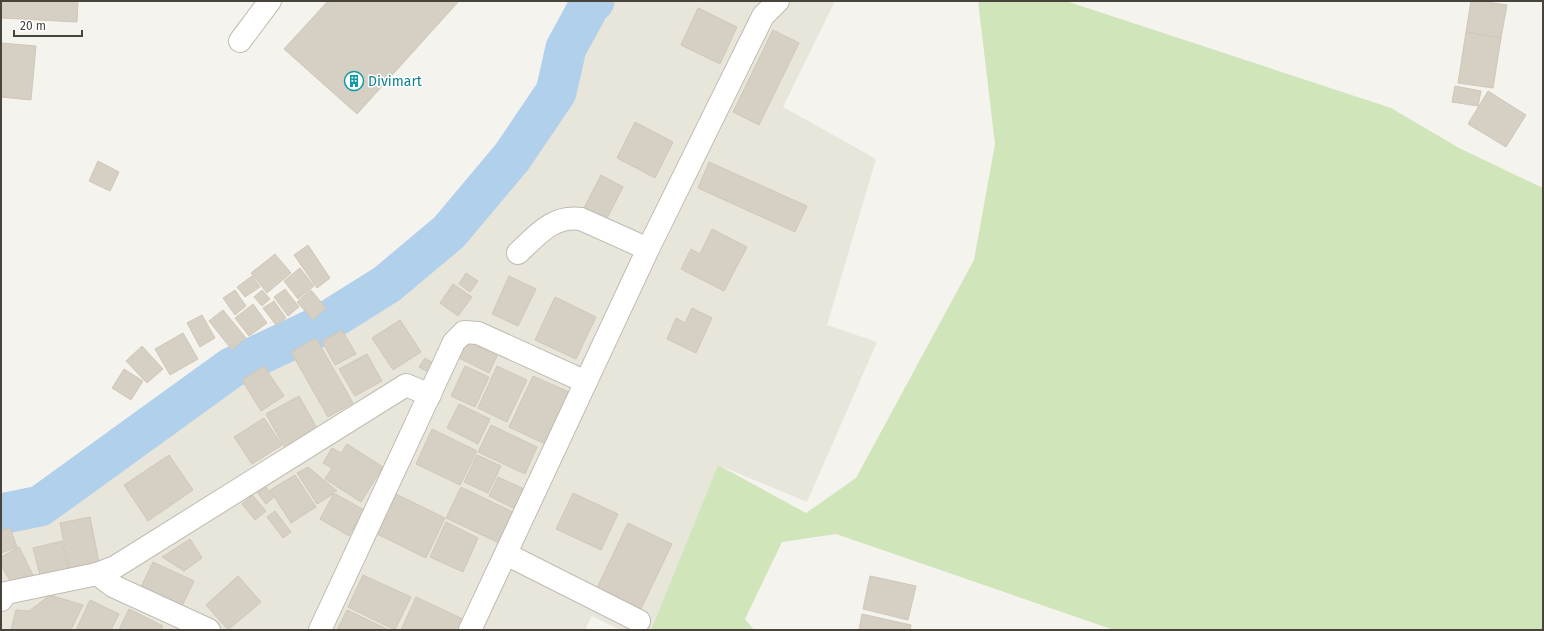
<svg xmlns="http://www.w3.org/2000/svg" width="1544" height="631" font-family="'Fira Sans',sans-serif">
<style>
.residential{fill:#e8e5db}
.green{fill:#d0e5ba}
.lines{fill:none;stroke-linecap:round;stroke-linejoin:round}
.river{stroke:#b0d0eb;stroke-width:41}
.building{fill:#d6cfc3;stroke:#d0c7b7}
.minor-casing{stroke:#c0bbb0;stroke-width:24}
.minor{stroke:#fff;stroke-width:22}
.labels{text-anchor:middle;dominant-baseline:central;stroke-width:3;stroke-linejoin:round;paint-order:stroke}
.culture-label{font-size:14px;fill:#0d838f;stroke:#fff;text-anchor:start}
</style>
<rect width="100%" height="100%" fill="#f5f3ed"/>
<path class="residential" d="M610 1H835L783 107 876 159 827 325 877 342 807 502 718 465 651 630H620L592 616 585 630H1V526L54 512 239 373 397 292 549 132 575 53 597 11Z"/>
<path class="green" d="M978 1H1066L1391 108 1459 148 1543 188V630H1114L836 534 782 542 745 619 754 630H651L718 465 806 513 856 478 974 260 995 144Z"/>
<g class="lines">
<path class="river" d="M1 514 40 506 231 368 320 326 387 284 449 232 512 157 556 92 566 48 589 6 594 1"/>
</g>
<g class="building">
<path d="M1 1H78L77 22 1 18Z"/>
<path d="M328 1H459L357 114 284 49Z"/>
<path d="M1471 1H1480L1507 5 1501 38 1466 32Z"/>
<path d="M698 8 737 27 720 64 681 45Z"/>
<path d="M773 30 799 43 759 125 733 112Z"/>
<path d="M1466 32 1501 38 1493 88 1458 83Z"/>
<path d="M1 43 36 46 31 100 1 97Z"/>
<path d="M1455 86 1481 91 1478 106 1452 102Z"/>
<path d="M1488 91 1526 115 1506 147 1468 124Z"/>
<path d="M635 122 673 142 655 178 617 158Z"/>
<path d="M98 161 119 172 110 191 89 181Z"/>
<path d="M709 162 807 206 795 232 698 188Z"/>
<path d="M601 175 623 187 603 226 581 214Z"/>
<path d="M712 229 747 247 724 291 681 269 691 249 700 254Z"/>
<path d="M308 245 330 278 317 288 294 255Z"/>
<path d="M275 254 291 273 267 293 251 273Z"/>
<path d="M300 268 314 286 298 299 284 281Z"/>
<path d="M466 273 478 281 470 292 459 284Z"/>
<path d="M252 276 260 287 245 297 237 287Z"/>
<path d="M509 276 536 289 518 326 492 314Z"/>
<path d="M453 284 472 297 458 316 440 303Z"/>
<path d="M285 289 299 307 288 316 274 297Z"/>
<path d="M235 290 246 306 235 315 223 298Z"/>
<path d="M262 290 270 299 262 306 254 297Z"/>
<path d="M311 290 326 308 313 320 297 302Z"/>
<path d="M555 297 596 317 576 359 535 340Z"/>
<path d="M274 301 286 318 276 325 263 308Z"/>
<path d="M253 304 267 323 249 336 235 318Z"/>
<path d="M692 308 712 318 696 353 667 339 676 318 685 323Z"/>
<path d="M223 310 246 338 232 350 209 321Z"/>
<path d="M202 315 215 338 200 347 187 323Z"/>
<path d="M400 320 421 352 393 370 372 338Z"/>
<path d="M342 330 356 354 335 365 322 341Z"/>
<path d="M183 333 198 359 170 375 155 349Z"/>
<path d="M316 338 353 403 328 417 291 352Z"/>
<path d="M465 340 497 356 489 373 457 357Z"/>
<path d="M142 346 163 369 147 383 126 361Z"/>
<path d="M367 354 382 381 355 396 339 369Z"/>
<path d="M425 358 436 365 430 373 419 367Z"/>
<path d="M264 366 284 396 261 411 242 380Z"/>
<path d="M465 366 489 377 475 407 451 396Z"/>
<path d="M497 366 527 380 507 422 478 408Z"/>
<path d="M124 369 143 381 131 400 112 388Z"/>
<path d="M533 376 569 392 545 444 509 427Z"/>
<path d="M299 396 318 430 285 448 266 414Z"/>
<path d="M459 404 490 419 478 444 447 428Z"/>
<path d="M264 418 282 445 252 464 234 437Z"/>
<path d="M491 425 537 447 525 474 478 452Z"/>
<path d="M432 429 477 451 460 485 416 464Z"/>
<path d="M347 444 383 467 361 502 325 479 332 468 323 463 332 448 341 453Z"/>
<path d="M169 455 193 490 148 521 124 485Z"/>
<path d="M477 455 501 466 488 493 464 482Z"/>
<path d="M308 467 337 491 332 492 333 494 317 504 297 473Z"/>
<path d="M295 475 316 507 291 523 270 490Z"/>
<path d="M498 477 524 489 515 509 489 496Z"/>
<path d="M265 486 274 497 266 504 257 492Z"/>
<path d="M461 487 513 512 499 543 446 518Z"/>
<path d="M334 493 364 510 349 536 320 519Z"/>
<path d="M573 493 618 514 601 550 556 529Z"/>
<path d="M396 494 445 518 426 558 377 534Z"/>
<path d="M252 495 266 511 255 520 242 504Z"/>
<path d="M275 511 291 532 283 538 267 517Z"/>
<path d="M90 517 99 562 69 568 60 523Z"/>
<path d="M446 522 478 538 463 572 430 557Z"/>
<path d="M628 523 672 544 641 609 597 588Z"/>
<path d="M10 528 17 547 1 553V531Z"/>
<path d="M190 539 202 558 184 571 162 557Z"/>
<path d="M62 541 69 572 41 579 33 548Z"/>
<path d="M19 547 35 579 15 590 1 565V557Z"/>
<path d="M153 562 194 581 181 608 140 589Z"/>
<path d="M363 575 411 597 395 630 348 607Z"/>
<path d="M238 576 261 602 228 630 206 605Z"/>
<path d="M870 576 916 586 908 620 863 609Z"/>
<path d="M50 595 83 605 71 630H11L16 610 29 611Z"/>
<path d="M416 597 467 621 463 630H401Z"/>
<path d="M90 600 119 614 111 630H76Z"/>
<path d="M129 609 163 626 161 630H119Z"/>
<path d="M347 610 389 630H337Z"/>
<path d="M862 614 911 625 910 630H859Z"/>
</g>
<g class="lines">
<g class="minor-casing">
<g id="minor">
<path d="M240 41 270 1"/>
<path d="M518 253C537 235 553 215 581 219L648 249"/>
<path d="M506 554 639 621"/>
<path d="M97 574 113 586 209 630"/>
<path d="M1 600 6 593 97 574 115 567 406 385 430 395"/>
<path d="M320 630 454 342 464 332 478 333 586 382"/>
<path d="M470 630 648 249 763 16 778 1"/>
</g>
</g>
<use href="#minor" class="minor"/>
</g>
<defs>
<g id="building-ring" transform="scale(1)"><circle r="9.5" fill="#fff" stroke="#0f9aa8" stroke-width="1.5"/><path d="M-4-6H4V6H1V3H-1V6H-4ZM-2.5-4.3h1.7v1.8h-1.7ZM.8-4.3h1.7v1.8H.8ZM-2.5-1h1.7V.8h-1.7ZM.8-1h1.7V.8H.8Z" fill="#0f9aa8"/></g>
</defs>
<g fill-rule="evenodd">
<use href="#building-ring" x="354" y="81"/>
</g>
<g class="labels">
<g class="culture-label">
<text x="368" y="81">Divimart</text>
</g>
</g>
<rect width="1544" height="631" fill="none" stroke="#49443b" stroke-width="4"/>
<path d="M14 30v6h68v-6" fill="none" stroke="#49443b" stroke-width="2"/>
<text x="20" y="30" font-size="12" fill="#49443b" stroke="#ffffff" stroke-width="3" paint-order="stroke">20 m</text>
</svg>
